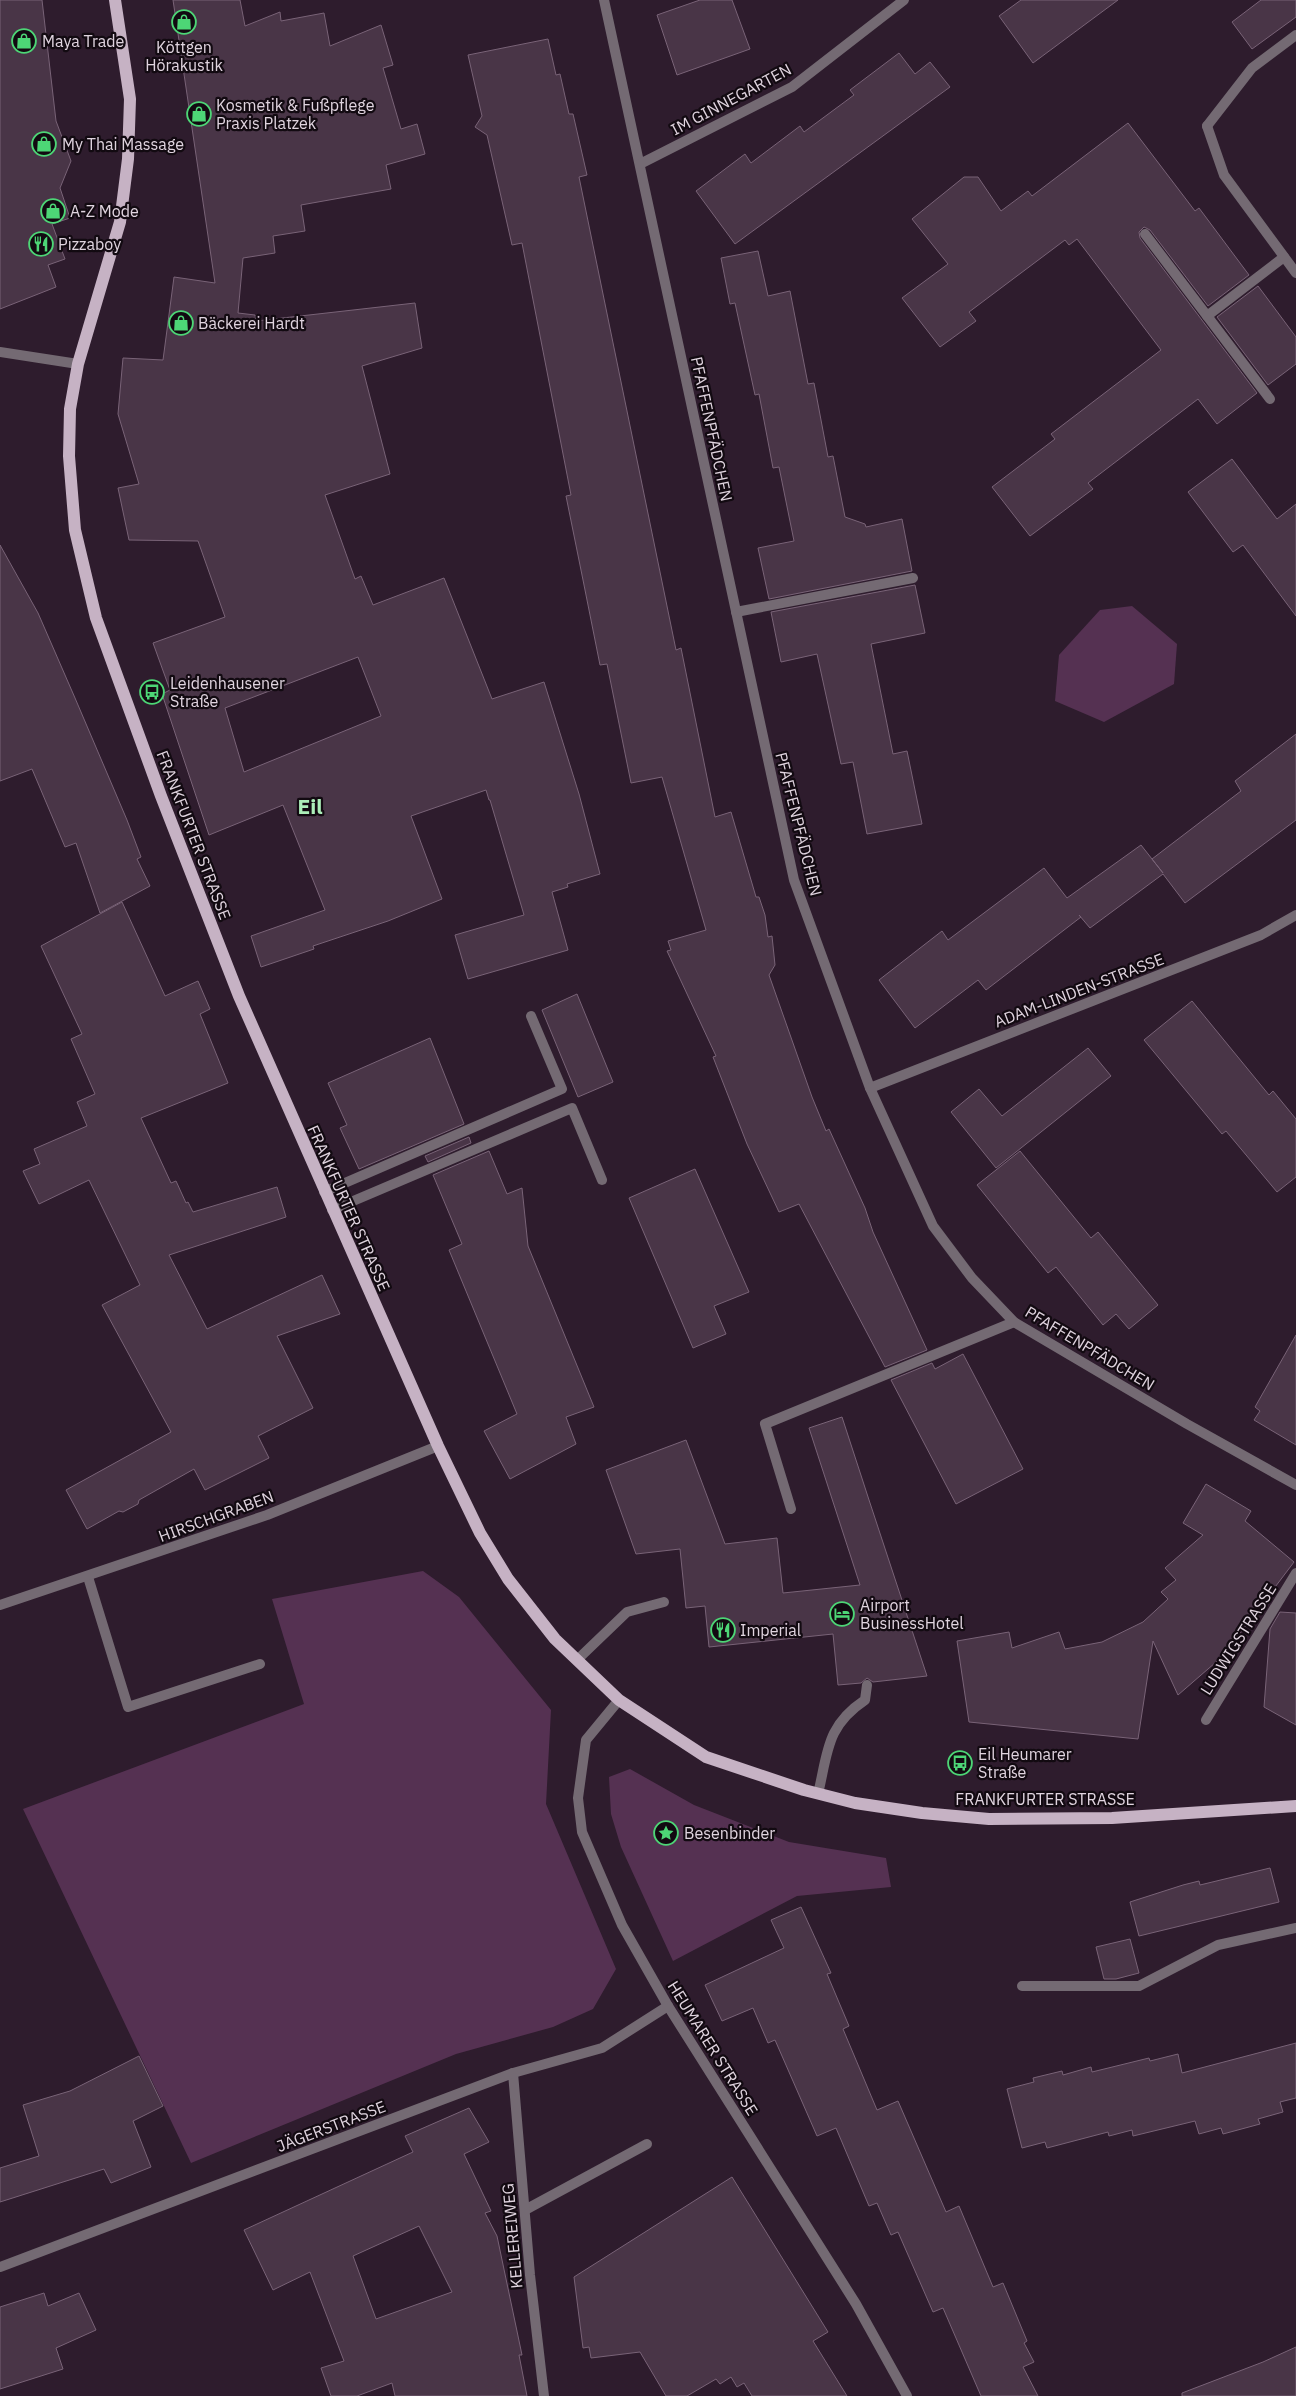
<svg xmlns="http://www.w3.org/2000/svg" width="1296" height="2396" font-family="'IBM Plex Sans',sans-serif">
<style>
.green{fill:#553152}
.building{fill:#493547;stroke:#796377;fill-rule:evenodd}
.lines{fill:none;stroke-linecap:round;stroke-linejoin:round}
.service{stroke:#746a73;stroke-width:10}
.minor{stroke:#746a73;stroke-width:10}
.tertiary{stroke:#746a73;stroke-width:10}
.primary{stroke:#c6b2c4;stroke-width:12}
.labels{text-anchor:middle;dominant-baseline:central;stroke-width:4.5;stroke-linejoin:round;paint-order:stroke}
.poi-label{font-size:16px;fill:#e0d4df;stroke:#120a11;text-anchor:start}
.street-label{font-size:16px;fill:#e0d4df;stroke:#120a11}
.district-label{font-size:21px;font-weight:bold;fill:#acefb9;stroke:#120a11}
</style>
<rect width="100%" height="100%" fill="#2e1c2d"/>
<g class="green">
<path d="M1132 606 1177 644 1174 684 1104 722 1055 701 1059 655 1100 610Z"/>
<path d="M423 1571 459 1597 551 1710 546 1804 616 1969 593 2009 553 2027 456 2054 191 2163 23 1809 304 1704 272 1599Z"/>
<path d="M630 1769 694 1805 789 1842 886 1858 891 1887 797 1896 673 1961 621 1847 611 1814 609 1777Z"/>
</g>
<g class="building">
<path d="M0 0H42L56 121 71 161 60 188 70 218 52 224 65 259 48 265 56 287 0 309Z"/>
<path d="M173 0H240L245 26 280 12 281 21 324 13 330 46 381 25 393 65 383 68 401 129 417 124 425 154 386 165 391 189 301 205 305 231 273 236 275 253 243 258 238 313 255 315 256 321 415 303 422 348 362 366 390 474 325 495 355 579 361 576 373 605 444 578 492 699 544 682 579 794 600 874 567 884 568 887 552 892 568 950 468 979 455 935 524 915 490 800H489L486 790 411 816 442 899 388 921 313 946 314 949 261 967 251 936 325 910 283 805 209 835 162 694 170 690 153 643 225 617 198 541 129 540 118 488 139 484 118 414 123 358 163 360 174 277 215 283ZM358 657 381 716 244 772 225 708Z"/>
<path d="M700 0H732L750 49 677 75 657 15Z"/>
<path d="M1021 0H1118L1033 63 999 16Z"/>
<path d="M1261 0H1296V17L1252 49 1232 22Z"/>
<path d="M548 39 556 75 560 74 569 114H573L587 175 579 177 676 650 681 648 715 817 731 812 756 897H759L765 915 768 937 772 936 775 965 769 975 812 1097 826 1131 829 1129 865 1208 873 1232 927 1350 885 1367 799 1204 779 1212 747 1144 713 1057 716 1056 667 951 671 950 668 941 706 930 662 777 631 783 607 664 600 665 583 580 566 496 571 495 522 243 512 245 487 135 475 127 482 116 468 55Z"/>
<path d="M899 53 915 74 930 62 950 87 735 244 696 191 745 154 751 163 800 126 804 132 854 95 850 90Z"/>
<path d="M1128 123 1195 211 1199 208 1249 275 1208 306 1150 230 1144 227 1139 232 1140 238 1257 393 1217 424 1198 399 1088 483 1093 489 1030 536 992 487 1055 439 1051 434 1161 350 1077 239 1069 245 1065 240 969 312 976 321 940 347 902 298 948 264 912 219 964 177H978L1001 211 1028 191 1032 196Z"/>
<path d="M758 251 768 296 790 291 808 384 814 383 828 457 833 456 845 517 865 524 866 527 902 519 912 571 769 599 758 548 794 541 779 467 773 468 759 394 755 395 735 303 730 304 721 258Z"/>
<path d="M1258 286 1296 337V364L1268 385 1217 317Z"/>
<path d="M1232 459 1277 519 1296 504V616L1243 545 1233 552 1188 492Z"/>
<path d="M0 545 38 613 75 698 127 820 141 857 137 859 150 886 100 913 76 843 65 847 32 769 0 781Z"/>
<path d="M915 585 925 633 871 644 893 754 907 751 922 824 867 834 853 762 841 764 817 654 781 662 771 612Z"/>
<path d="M1296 734V820L1185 903 1163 874 1090 928 1079 915 1081 917 986 990 978 980 915 1028 879 980 942 931 948 940 1044 868 1067 898 1141 845 1163 873 1152 859 1241 791 1235 781Z"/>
<path d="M122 902 165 996 198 981 210 1009 200 1014 228 1083 141 1118 171 1183 176 1181 186 1203 188 1202 193 1212 277 1187 286 1217 169 1255 207 1329 322 1275 340 1314 277 1336 313 1408 258 1436 269 1458 205 1490 194 1469 139 1500 138 1504 123 1512 119 1511 87 1529 66 1490 171 1432 102 1305 140 1285 89 1180 39 1204 23 1171 40 1164 34 1149 87 1126 77 1102 95 1094 71 1039 82 1034 41 946Z"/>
<path d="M577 994 613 1082 578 1097 542 1010Z"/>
<path d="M1192 1001 1269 1095 1273 1091 1296 1119V1177L1277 1192 1226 1131 1222 1134 1144 1040Z"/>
<path d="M430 1038 464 1124 359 1169 340 1128 347 1125 328 1083Z"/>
<path d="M1088 1048 1111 1076 996 1168 951 1112 979 1089 1002 1116Z"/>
<path d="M469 1137 471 1143 428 1162 425 1156Z"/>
<path d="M489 1151 507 1194 522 1188 528 1246 594 1407 566 1417 576 1444 510 1479 484 1431 517 1414 449 1250 462 1244 433 1175Z"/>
<path d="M1020 1151 1091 1238 1098 1232 1158 1305 1129 1329 1116 1314 1103 1325 1056 1267 1048 1273 977 1185Z"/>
<path d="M695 1169 749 1292 714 1306 726 1334 693 1348 629 1198Z"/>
<path d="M1296 1335V1445L1254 1420 1260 1411 1255 1407Z"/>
<path d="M963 1354 1023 1469 956 1504 891 1380 932 1363 935 1369Z"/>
<path d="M842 1417 870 1503 927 1676 873 1682 867 1678 861 1683 838 1685 833 1634 709 1647 705 1606 686 1608 680 1549 636 1554 606 1470 686 1440 725 1544 777 1538 783 1593 860 1585 809 1428Z"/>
<path d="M1206 1484 1251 1511 1245 1521 1294 1562 1223 1656 1178 1695 1153 1641 1138 1739 969 1722 957 1641 1009 1632 1012 1648 1059 1632 1065 1649 1102 1642 1143 1622 1168 1599 1161 1592 1176 1580 1165 1568 1203 1535 1183 1523Z"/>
<path d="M1280 1612 1296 1613V1725L1264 1707 1270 1629Z"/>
<path d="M1270 1868 1279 1902 1139 1936 1130 1902 1183 1885 1199 1881 1200 1885Z"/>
<path d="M801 1907 831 1973 827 1974 849 2026 843 2029 877 2110 898 2101 946 2212 959 2206 993 2287 1003 2283 1027 2341 1024 2343 1034 2362 1023 2367 1038 2396H981L943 2308 933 2312 898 2232 891 2235 877 2203 869 2206 836 2128 817 2136 775 2040 768 2043 753 2008 722 2021 705 1985 784 1948 771 1920Z"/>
<path d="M1130 1939 1139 1973 1116 1979H1104L1096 1947Z"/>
<path d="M1296 2043V2098L1280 2102 1283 2112 1258 2119 1260 2124 1223 2134 1221 2128 1199 2134 1195 2121 1133 2136 1132 2130 1109 2136 1108 2132 1047 2148 1045 2142 1022 2148 1007 2089 1034 2082 1033 2078 1062 2071 1063 2075 1091 2067 1092 2072 1149 2058 1150 2061 1178 2054 1182 2073Z"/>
<path d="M139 2056 163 2106 133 2121 151 2167 111 2183 104 2169 0 2202V2168L39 2156 23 2105 70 2091Z"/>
<path d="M469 2108 489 2142 464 2154 491 2211 485 2213 497 2236 522 2355H519L527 2396H395L392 2383 357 2396H331L321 2368 344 2361 310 2272 273 2290 244 2230 413 2152 405 2136ZM419 2226 452 2292 376 2319 353 2256Z"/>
<path d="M732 2177 828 2332 813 2341 847 2396H752L744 2383 737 2387 731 2377 720 2384 716 2379 687 2396H666L640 2352 591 2358 589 2347 583 2348 574 2277Z"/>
<path d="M44 2293 48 2306 79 2293 96 2330 56 2348 63 2369 0 2389V2307Z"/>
<path d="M1296 2347V2396H1182V2393L1263 2362Z"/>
</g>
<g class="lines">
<g class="service">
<path d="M1207 126 1252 68 1296 35"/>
<path d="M1145 234 1270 399"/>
<path d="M1207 316 1284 257"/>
<path d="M736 612 913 578"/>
<path d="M324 1192 562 1089 531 1016"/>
<path d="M332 1210 572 1108 602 1180"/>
<path d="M791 1509 765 1424 1014 1322"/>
<path d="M88 1577 128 1707 260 1664"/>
<path d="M577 1660 627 1612 664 1602"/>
<path d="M818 1794C828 1752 826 1726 865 1700L867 1685"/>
<path d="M1022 1986H1139L1218 1945 1296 1928"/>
<path d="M525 2210 647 2144"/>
</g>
<g class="minor">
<path d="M604 0 794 880 870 1088 933 1226 972 1278 1014 1322 1187 1424 1296 1485"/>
<path d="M1207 126 1224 175 1296 273"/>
<path d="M640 164 792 87 904 0"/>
<path d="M0 352 78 364"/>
<path d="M870 1088 1261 935 1296 915"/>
<path d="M619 1700 586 1740 578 1798 582 1832 622 1925 668 2006 856 2304 907 2396"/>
<path d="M1206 1720 1296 1573"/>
<path d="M513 2073 530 2275 544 2396"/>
<path d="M0 2267 513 2073 602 2048 668 2006"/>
</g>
<path class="tertiary" d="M0 1605 267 1515 438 1446"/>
<path class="primary" d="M115 0 130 99 128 159 120 222 78 364 70 409 69 456 75 530 96 618 161 796 239 996 438 1446 480 1533 508 1579 555 1639 619 1700 706 1757 804 1790 855 1803 922 1813 989 1819 1112 1818 1296 1806"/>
</g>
<defs>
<g id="shop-ring" transform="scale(1.25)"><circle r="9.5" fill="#120a11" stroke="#4dd676" stroke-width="1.5"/><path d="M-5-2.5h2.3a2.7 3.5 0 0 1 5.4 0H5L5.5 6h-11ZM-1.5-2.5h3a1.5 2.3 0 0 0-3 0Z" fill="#4dd676"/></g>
<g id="restaurant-ring" transform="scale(1.25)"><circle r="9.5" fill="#120a11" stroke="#4dd676" stroke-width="1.5"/><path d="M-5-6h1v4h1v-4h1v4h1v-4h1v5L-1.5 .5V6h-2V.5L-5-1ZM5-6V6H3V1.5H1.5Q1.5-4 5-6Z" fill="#4dd676"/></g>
<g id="bus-ring" transform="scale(1.25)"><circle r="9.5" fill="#120a11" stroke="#4dd676" stroke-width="1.5"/><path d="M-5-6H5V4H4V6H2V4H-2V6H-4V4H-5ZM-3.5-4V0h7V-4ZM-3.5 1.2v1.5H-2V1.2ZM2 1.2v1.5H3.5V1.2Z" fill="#4dd676"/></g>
<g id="hotel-ring" transform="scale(1.25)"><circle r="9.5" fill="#120a11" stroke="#4dd676" stroke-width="1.5"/><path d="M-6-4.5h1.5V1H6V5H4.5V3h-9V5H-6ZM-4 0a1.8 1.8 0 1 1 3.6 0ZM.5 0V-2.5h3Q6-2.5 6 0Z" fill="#4dd676"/></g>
<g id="sight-ring" transform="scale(1.25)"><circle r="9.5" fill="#120a11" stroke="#4dd676" stroke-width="1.5"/><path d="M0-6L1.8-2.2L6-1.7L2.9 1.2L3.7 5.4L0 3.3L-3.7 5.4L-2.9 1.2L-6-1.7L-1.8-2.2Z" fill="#4dd676"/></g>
</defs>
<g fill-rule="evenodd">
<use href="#shop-ring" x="184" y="22"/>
<use href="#shop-ring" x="24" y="41"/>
<use href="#shop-ring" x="199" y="114"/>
<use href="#shop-ring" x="44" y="144"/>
<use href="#shop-ring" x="53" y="211"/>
<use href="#restaurant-ring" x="41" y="244"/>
<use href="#shop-ring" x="181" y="323"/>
<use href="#bus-ring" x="152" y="692"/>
<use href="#hotel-ring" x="842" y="1614"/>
<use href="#restaurant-ring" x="723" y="1630"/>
<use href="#bus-ring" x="960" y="1763"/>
<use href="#sight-ring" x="666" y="1833"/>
</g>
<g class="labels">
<g class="poi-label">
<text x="42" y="41">Maya Trade</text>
<text x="184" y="47" text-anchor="middle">Köttgen<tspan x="184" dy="18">Hörakustik</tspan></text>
<text x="216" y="105">Kosmetik &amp; Fußpflege<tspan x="216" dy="18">Praxis Platzek</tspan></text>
<text x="62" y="144">My Thai Massage</text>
<text x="70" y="211">A-Z Mode</text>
<text x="58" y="244">Pizzaboy</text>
<text x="198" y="323">Bäckerei Hardt</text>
<text x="170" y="683">Leidenhausener<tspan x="170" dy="18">Straße</tspan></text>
<text x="860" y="1605">Airport<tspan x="860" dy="18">BusinessHotel</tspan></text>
<text x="740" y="1630">Imperial</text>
<text x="978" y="1754">Eil Heumarer<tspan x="978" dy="18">Straße</tspan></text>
<text x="684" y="1833">Besenbinder</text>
</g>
<g class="street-label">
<text transform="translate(731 99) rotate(-28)">IM GINNEGARTEN</text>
<text transform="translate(712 429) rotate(78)">PFAFFENPFÄDCHEN</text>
<text transform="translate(799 824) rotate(76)">PFAFFENPFÄDCHEN</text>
<text transform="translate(194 835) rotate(69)">FRANKFURTER STRASSE</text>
<text transform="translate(1079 990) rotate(-21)">ADAM-LINDEN-STRASSE</text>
<text transform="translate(349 1208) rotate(66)">FRANKFURTER STRASSE</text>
<text transform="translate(1090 1348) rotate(31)">PFAFFENPFÄDCHEN</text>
<text transform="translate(216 1516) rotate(-20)">HIRSCHGRABEN</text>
<text transform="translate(1238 1639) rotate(-58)">LUDWIGSTRASSE</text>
<text x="1045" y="1799">FRANKFURTER STRASSE</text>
<text transform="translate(713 2048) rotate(58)">HEUMARER STRASSE</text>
<text transform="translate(331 2126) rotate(-21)">JÄGERSTRASSE</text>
<text transform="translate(512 2236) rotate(-95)">KELLEREIWEG</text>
</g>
<g class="district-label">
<text x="310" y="806">Eil</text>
</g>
</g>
</svg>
